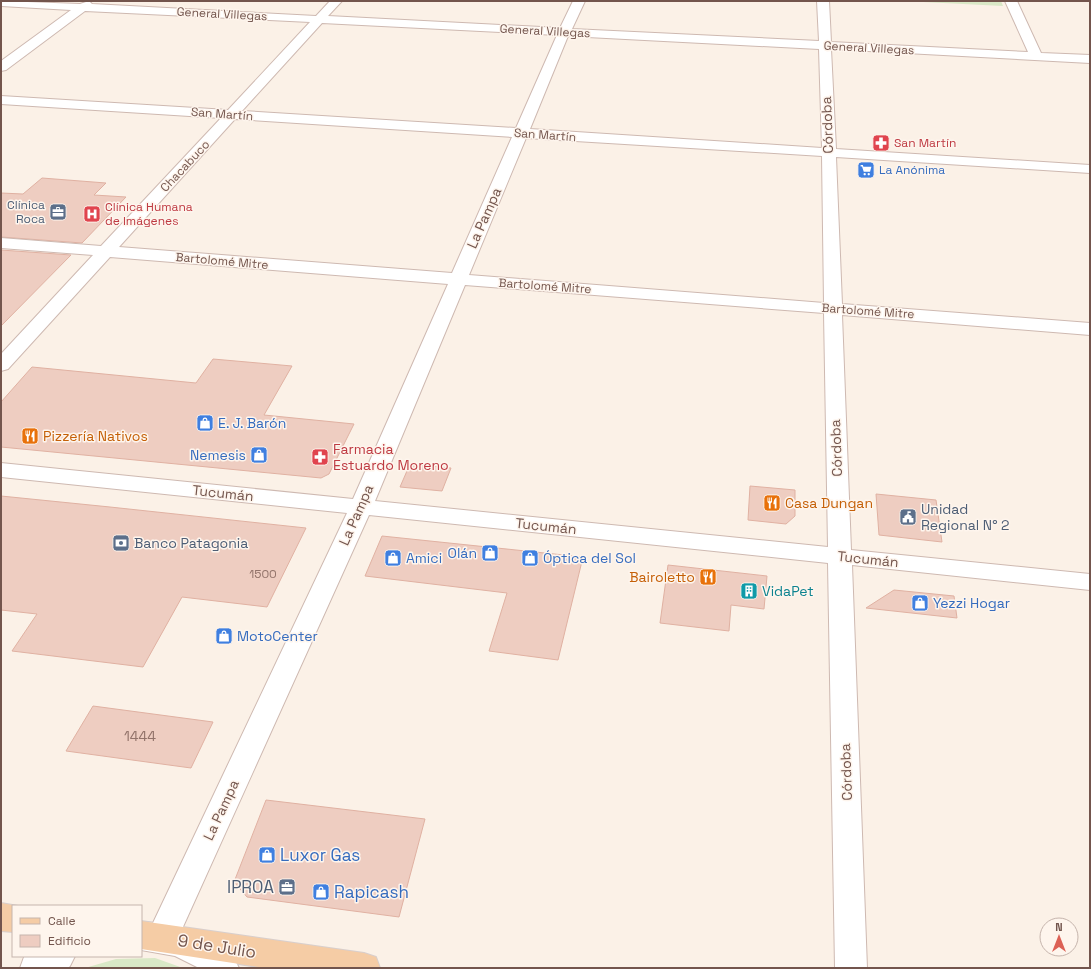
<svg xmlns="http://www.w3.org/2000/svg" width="1091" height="969" font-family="'Space Grotesk',sans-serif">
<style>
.green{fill:#d9e8c6}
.building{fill:#eecdc1;stroke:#e0b1a2}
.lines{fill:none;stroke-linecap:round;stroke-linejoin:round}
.minor-casing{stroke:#ceb9b1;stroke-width:2}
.major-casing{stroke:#d8cfcd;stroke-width:2}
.minor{fill:#fff;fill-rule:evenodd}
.major{fill:#f5cca5;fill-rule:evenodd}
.labels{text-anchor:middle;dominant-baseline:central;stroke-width:3;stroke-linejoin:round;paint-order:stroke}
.far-street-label{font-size:12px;fill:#73554d;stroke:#fef5ed}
.far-health-label{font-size:12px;fill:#be3a42;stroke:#fef5ed;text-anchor:start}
.far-shop-label{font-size:12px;fill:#366cbe;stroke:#fef5ed;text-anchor:start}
.far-service-label{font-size:12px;fill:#4e5e75;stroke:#fef5ed;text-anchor:end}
.number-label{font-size:12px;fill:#92736a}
.street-label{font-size:14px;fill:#73554d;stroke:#fef5ed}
.shop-label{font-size:14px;fill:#366cbe;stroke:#fef5ed;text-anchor:start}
.food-label{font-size:14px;fill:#c56008;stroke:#fef5ed;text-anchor:start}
.health-label{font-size:14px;fill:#be3a42;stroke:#fef5ed;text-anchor:start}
.service-label{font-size:14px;fill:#4e5e75;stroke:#fef5ed;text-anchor:start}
.culture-label{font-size:14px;fill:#0d838f;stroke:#fef5ed;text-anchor:start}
.near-number-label{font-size:14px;fill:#92736a}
.near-shop-label{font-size:17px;fill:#366cbe;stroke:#fef5ed;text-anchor:start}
.near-service-label{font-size:17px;fill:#4e5e75;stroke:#fef5ed;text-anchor:end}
.near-street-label{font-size:17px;fill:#73554d;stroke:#fef5ed}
</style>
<rect width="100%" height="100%" fill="#fbf1e7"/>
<g class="green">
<path d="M903 1H1001L1003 6Z"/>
<path d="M155 958 183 968H85L116 959Z"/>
</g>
<g class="building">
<path d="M42 178 106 183 94 195 126 197 82 243 1 237V193L23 194Z"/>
<path d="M1 250 71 255 1 326Z"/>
<path d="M213 359 292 366 264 415 354 424 329 474 321 478 1 447V402L32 367 196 383Z"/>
<path d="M410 464 451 468 442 491 400 487Z"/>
<path d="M750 486 795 490V516L786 524 748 520Z"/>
<path d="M876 494 936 500 942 542 879 535Z"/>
<path d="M1 496 110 507 306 528 267 607 182 597 143 667 12 651 37 614 1 610Z"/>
<path d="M382 536 583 557 558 660 489 651 507 593 365 576Z"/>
<path d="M668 565 767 576 764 609 731 605 729 631 660 623Z"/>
<path d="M894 590 954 596 957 618 866 608Z"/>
<path d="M93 706 213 722 191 768 66 751Z"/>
<path d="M266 800 425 819 399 917 247 897 234 882Z"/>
</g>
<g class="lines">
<g class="minor-casing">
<g id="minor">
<path d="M1 1 80 4 89 1 92 4 316 16 330 1H342L328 16 560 28 573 1H585L572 29 819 41 817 1H829L831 42 1028 52 1005 1H1017L1041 53 1090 55V63L831 49 836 149 1090 165V173L836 157 842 304 1090 323V335L842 315 851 550 1090 574V590L852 565 867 968H835L828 563 369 515 182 929C204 936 229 946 239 968H199L175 956 141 950V922L153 923 347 513 1 477V463L353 499 448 284 110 257 8 369 1 371V354L93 255 1 248V238L101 246 221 118 1 104V96L228 110 310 22 85 11 6 70 1 71V61L71 10 1 6ZM322 23 557 35 516 128 242 111ZM568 36 819 49 822 148 530 129ZM235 119 512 137 452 273 119 247ZM526 138 822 156 824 303 469 275ZM465 285 824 313 828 547 375 501Z"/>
<path d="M27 956H75L70 966 68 968H20L24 957Z"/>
</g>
</g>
<g class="major-casing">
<g id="major">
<path d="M1 903 18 906H13V932L1 931Z"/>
<path d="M141 921 364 953 376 957 380 968H265L141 949Z"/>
</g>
</g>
<use href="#minor" class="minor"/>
<use href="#major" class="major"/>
</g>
<defs>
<g id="pharmacy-square" transform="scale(0.9)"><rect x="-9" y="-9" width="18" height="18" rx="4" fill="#e0444e" stroke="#fef5ed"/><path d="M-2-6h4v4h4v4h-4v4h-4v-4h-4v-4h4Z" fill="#fff"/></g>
<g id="supermarket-square" transform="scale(0.9)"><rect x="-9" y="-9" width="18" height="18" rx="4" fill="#3f7fe0" stroke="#fef5ed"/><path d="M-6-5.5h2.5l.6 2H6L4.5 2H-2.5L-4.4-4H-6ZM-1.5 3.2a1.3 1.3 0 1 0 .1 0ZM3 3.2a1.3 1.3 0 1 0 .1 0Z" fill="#fff"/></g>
<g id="office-square" transform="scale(0.9)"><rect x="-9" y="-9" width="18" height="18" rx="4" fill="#5c6f8a" stroke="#fef5ed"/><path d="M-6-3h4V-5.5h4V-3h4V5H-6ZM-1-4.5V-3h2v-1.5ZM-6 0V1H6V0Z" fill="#fff"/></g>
<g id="hospital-square" transform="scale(0.9)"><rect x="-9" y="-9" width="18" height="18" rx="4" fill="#e0444e" stroke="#fef5ed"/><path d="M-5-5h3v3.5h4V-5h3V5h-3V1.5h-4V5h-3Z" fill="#fff"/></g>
<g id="shop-square" transform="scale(0.9)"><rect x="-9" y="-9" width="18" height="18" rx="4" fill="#3f7fe0" stroke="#fef5ed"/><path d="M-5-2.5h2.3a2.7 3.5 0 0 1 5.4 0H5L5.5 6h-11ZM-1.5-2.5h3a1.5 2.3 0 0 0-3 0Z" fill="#fff"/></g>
<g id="restaurant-square" transform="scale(0.9)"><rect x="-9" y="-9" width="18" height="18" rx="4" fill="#e8710a" stroke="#fef5ed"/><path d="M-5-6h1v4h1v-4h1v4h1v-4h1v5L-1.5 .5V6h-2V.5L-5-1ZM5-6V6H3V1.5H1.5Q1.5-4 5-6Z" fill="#fff"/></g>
<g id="civic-square" transform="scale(0.9)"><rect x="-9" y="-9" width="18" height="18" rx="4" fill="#5c6f8a" stroke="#fef5ed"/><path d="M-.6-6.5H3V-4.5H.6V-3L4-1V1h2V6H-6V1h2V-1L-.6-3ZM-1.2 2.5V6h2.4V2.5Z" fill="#fff"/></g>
<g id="bank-square" transform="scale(0.9)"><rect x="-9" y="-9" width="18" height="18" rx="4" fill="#5c6f8a" stroke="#fef5ed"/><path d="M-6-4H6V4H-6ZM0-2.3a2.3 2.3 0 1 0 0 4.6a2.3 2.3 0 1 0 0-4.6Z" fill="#fff"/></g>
<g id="building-square" transform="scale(0.9)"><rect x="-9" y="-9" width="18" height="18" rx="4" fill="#0f9aa8" stroke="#fef5ed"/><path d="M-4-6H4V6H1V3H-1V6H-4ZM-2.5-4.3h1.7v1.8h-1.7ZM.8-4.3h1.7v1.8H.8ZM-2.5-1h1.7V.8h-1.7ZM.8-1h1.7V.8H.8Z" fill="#fff"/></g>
</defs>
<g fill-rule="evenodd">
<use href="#pharmacy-square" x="881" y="143"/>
<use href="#supermarket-square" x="866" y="170"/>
<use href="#office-square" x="58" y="212"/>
<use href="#hospital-square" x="92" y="214"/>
<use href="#shop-square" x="205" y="423"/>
<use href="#restaurant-square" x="30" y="436"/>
<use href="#shop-square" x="259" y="455"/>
<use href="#pharmacy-square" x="320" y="457"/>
<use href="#restaurant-square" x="772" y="503"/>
<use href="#civic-square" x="908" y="517"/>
<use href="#bank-square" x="121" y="543"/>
<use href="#shop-square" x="490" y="553"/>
<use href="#shop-square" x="393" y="558"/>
<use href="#shop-square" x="530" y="558"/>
<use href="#restaurant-square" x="708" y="577"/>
<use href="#building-square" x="749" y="591"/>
<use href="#shop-square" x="920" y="603"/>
<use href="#shop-square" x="224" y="636"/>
<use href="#shop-square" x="267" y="855"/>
<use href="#office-square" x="287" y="887"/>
<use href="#shop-square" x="321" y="892"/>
</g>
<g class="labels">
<g class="far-street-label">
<text transform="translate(222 14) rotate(3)">General Villegas</text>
<text transform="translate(545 31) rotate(3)">General Villegas</text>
<text transform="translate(869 48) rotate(3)">General Villegas</text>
<text transform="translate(222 114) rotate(4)">San Martín</text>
<text transform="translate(545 135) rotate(4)">San Martín</text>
<text transform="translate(185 166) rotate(-47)">Chacabuco</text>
<text transform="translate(222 261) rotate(5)">Bartolomé Mitre</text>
<text transform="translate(545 286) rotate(4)">Bartolomé Mitre</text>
<text transform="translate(868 311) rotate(4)">Bartolomé Mitre</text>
</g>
<g class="far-health-label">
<text x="894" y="143">San Martín</text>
<text x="105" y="207">Clínica Humana<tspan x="105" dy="14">de Imágenes</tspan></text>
</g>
<g class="far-shop-label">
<text x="879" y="170">La Anónima</text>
</g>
<g class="far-service-label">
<text x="45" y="205">Clínica<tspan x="45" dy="14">Roca</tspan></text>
</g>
<g class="number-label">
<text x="263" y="574">1500</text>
</g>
<g class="street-label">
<text transform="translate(827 125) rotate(-92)">Córdoba</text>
<text transform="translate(484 218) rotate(-66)">La Pampa</text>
<text transform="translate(836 448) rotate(-92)">Córdoba</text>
<text transform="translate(223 493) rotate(6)">Tucumán</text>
<text transform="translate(356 515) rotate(-66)">La Pampa</text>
<text transform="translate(546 526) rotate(6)">Tucumán</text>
<text transform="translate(868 559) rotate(6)">Tucumán</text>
<text transform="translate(846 772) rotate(-92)">Córdoba</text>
<text transform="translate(221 810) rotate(-65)">La Pampa</text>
</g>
<g class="shop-label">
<text x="218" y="423">E. J. Barón</text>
<text x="246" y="455" text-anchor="end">Nemesis</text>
<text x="477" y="553" text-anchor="end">Olán</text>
<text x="406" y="558">Amici</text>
<text x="543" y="558">Óptica del Sol</text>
<text x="933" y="603">Yezzi Hogar</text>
<text x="237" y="636">MotoCenter</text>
</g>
<g class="food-label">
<text x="43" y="436">Pizzería Nativos</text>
<text x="785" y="503">Casa Dungan</text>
<text x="695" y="577" text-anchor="end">Bairoletto</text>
</g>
<g class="health-label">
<text x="333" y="449">Farmacia<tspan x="333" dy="16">Estuardo Moreno</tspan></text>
</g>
<g class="service-label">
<text x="921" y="509">Unidad<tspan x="921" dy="16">Regional N° 2</tspan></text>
<text x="134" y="543">Banco Patagonia</text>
</g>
<g class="culture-label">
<text x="762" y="591">VidaPet</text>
</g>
<g class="near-number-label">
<text x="140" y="736">1444</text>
</g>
<g class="near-shop-label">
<text x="280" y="855">Luxor Gas</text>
<text x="334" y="892">Rapicash</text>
</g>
<g class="near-service-label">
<text x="274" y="887">IPROA</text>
</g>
<g class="near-street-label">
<text transform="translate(217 946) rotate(9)">9 de Julio</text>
</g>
</g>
<rect width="1091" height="969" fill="none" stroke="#73554d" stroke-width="4"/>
<rect x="12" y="905" width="130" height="52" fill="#fef5ed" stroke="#c6b5ad"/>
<rect x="20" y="918" width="20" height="6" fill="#f5cca5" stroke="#c6b5ad"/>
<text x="48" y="925" font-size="12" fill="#73554d">Calle</text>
<rect x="20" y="935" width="20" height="12" fill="#eecdc1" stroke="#c6b5ad"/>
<text x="48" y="945" font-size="12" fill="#73554d">Edificio</text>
<g transform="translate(1059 937)"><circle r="19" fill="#fef5ed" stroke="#c6b5ad"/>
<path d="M0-3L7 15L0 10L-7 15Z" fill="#dc6155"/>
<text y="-6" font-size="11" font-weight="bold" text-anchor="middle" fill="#73554d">N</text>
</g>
</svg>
